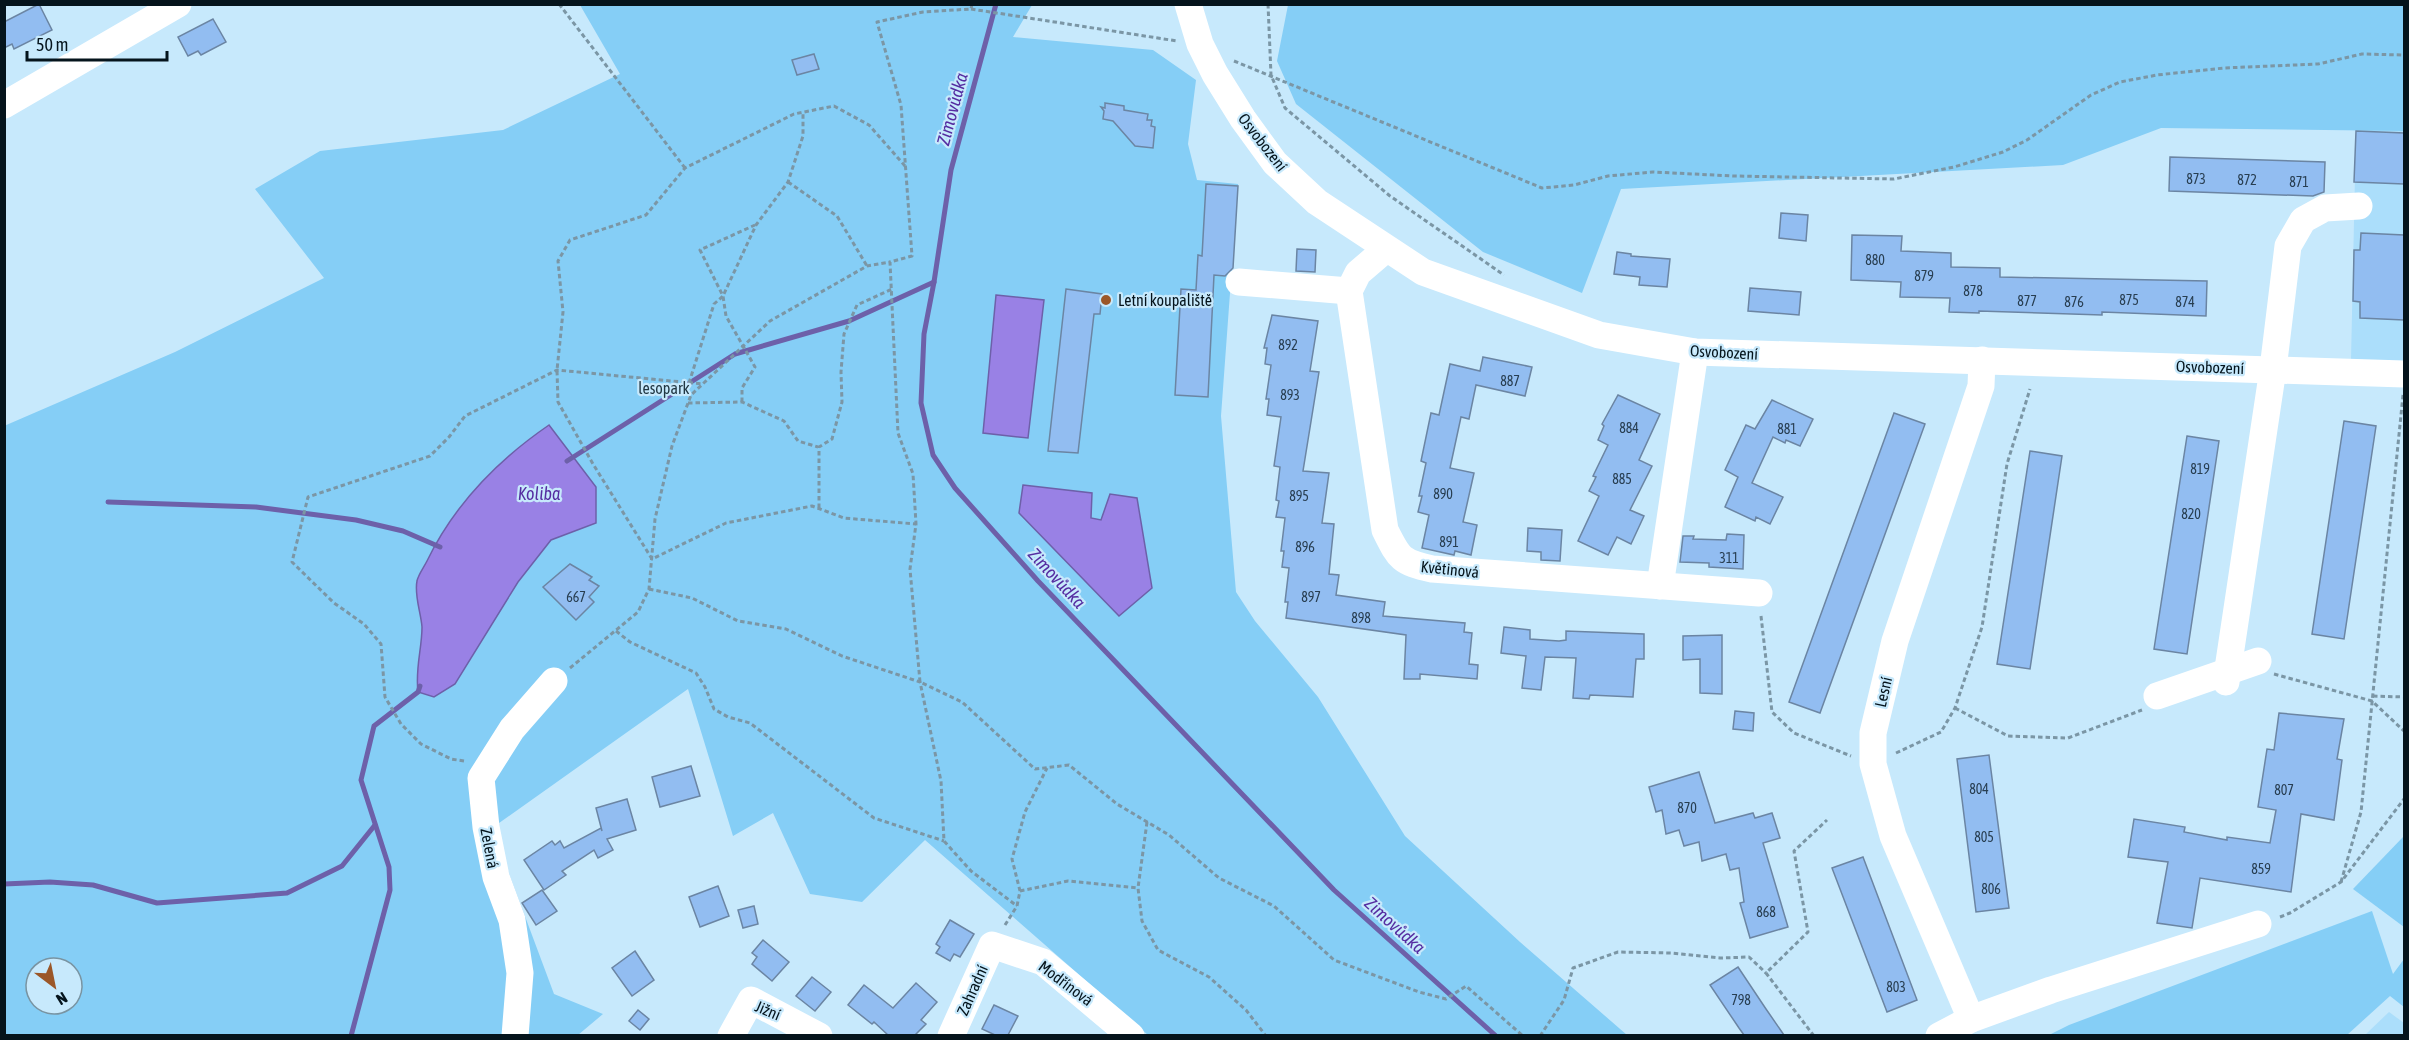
<svg xmlns="http://www.w3.org/2000/svg" width="2409" height="1040" font-family="'Asap Condensed',sans-serif">
<style>
.built{fill:#abdefb}
.green{fill:#85cef6;fill-rule:evenodd}
.water{fill:#9981e5;stroke:#6d60a9;stroke-width:1.5}
.lines{fill:none;stroke-linecap:round;stroke-linejoin:round}
.stream{stroke:#6d60a9;stroke-width:5}
.building{fill:#92bdf1;stroke:#6b85a3;stroke-width:1.5}
.path{stroke:#7b96a5;stroke-width:3;stroke-dasharray:4.5 3;stroke-linecap:butt}
.minor{stroke:#fff;stroke-width:27}
.poi-dot{fill:#9b5728;stroke:#c7e9fc;stroke-width:2}
.labels{text-anchor:middle;dominant-baseline:central;stroke-width:4.5;stroke-linejoin:round;paint-order:stroke}
.number-label{font-size:14px;fill:#283e51}
.street-label{font-size:16px;fill:#05141c;stroke:#c7e9fc}
.poi-label{font-size:16px;fill:#05141c;stroke:#c7e9fc;text-anchor:start}
.park-label{font-size:16px;fill:#213743;stroke:#c7e9fc}
.water-label{font-size:18px;font-style:italic;fill:#552da1;stroke:#c7e9fc}
</style>
<rect width="100%" height="100%" fill="#c7e9fc"/>
<g class="built">
<path d="M2356 129 2404 131V362L2351 360Z"/>
<path d="M2389 1012 2404 1023V1035H2365Z"/>
</g>
<g class="green">
<path d="M1443 4 1537 6 2404 5V131L2161 128 2063 165 1621 189 1582 293 1483 252 1296 104 1277 61 1288 5Z"/>
<path d="M580 5H1032L1013 37 1153 50 1196 80 1188 144 1197 180 1238 184 1221 416 1236 592 1255 621 1318 697 1405 836 1520 942 1627 1035H1148L925 840 862 902 810 894 773 813 733 836 688 689 492 828 554 994 603 1014 578 1035H5L4 426 175 352 324 278 255 189 320 151 503 130 620 74ZM36 968H72V1004H36Z"/>
<path d="M2404 836V927L2353 889Z"/>
<path d="M2372 911 2393 974 2404 959V1007L2390 996 2347 1035H2049L2069 1025Z"/>
</g>
<g class="water">
<path d="M996 295 1044 300 1028 438 983 433Z"/>
<path d="M549 425 596 487V523L551 540 518 582 455 684 434 697 418 692C415 668 422 649 422 627 421 613 414 595 417 581 418 575 424 567 427 561 454 505 498 460 549 425Z"/>
<path d="M1023 485 1092 493 1091 518 1101 520 1110 494 1137 498 1152 588 1119 616 1019 513Z"/>
</g>
<g class="lines">
<g class="stream">
<path d="M996 4 951 170 934 282 924 334 921 403 933 455 955 488 1038 581 1334 890 1496 1036"/>
<path d="M567 461 735 354 849 321 934 282"/>
<path d="M108 502 256 507 356 520 403 531 440 547"/>
<path d="M4 884 50 882 93 885 157 903 287 893 342 866 375 825"/>
<path d="M351 1036 390 890 389 867 361 780 374 726 418 692 420 686"/>
</g>
</g>
<g class="building">
<path d="M39 4 52 30 14 49 12 44 4 48V22Z"/>
<path d="M213 19 226 42 201 55 198 51 188 56 178 37Z"/>
<path d="M814 54 819 69 797 75 792 60Z"/>
<path d="M1105 103 1124 106V110L1148 114 1147 120H1152L1151 126 1155 127 1153 148 1135 146 1113 121 1103 119 1104 111 1101 107 1105 108Z"/>
<path d="M2356 131 2404 133V184L2354 182Z"/>
<path d="M2170 157 2325 162 2324 192 2313 196 2169 191Z"/>
<path d="M1206 184 1238 186 1233 268 1225 276 1214 275 1208 397 1175 395 1181 289 1196 290 1198 255 1202 256Z"/>
<path d="M1781 213 1808 215 1806 241 1779 238Z"/>
<path d="M2361 233 2404 235V320L2360 318V302L2353 301 2354 250H2360Z"/>
<path d="M1852 235 1902 236 1901 251 1951 253V267L2000 268V277L2207 281 2206 316 2102 312V315L1979 311V313L1949 312 1950 298 1900 297 1901 282 1851 280Z"/>
<path d="M1297 249 1316 250 1315 272 1296 271Z"/>
<path d="M1617 252 1631 254V256L1670 259 1667 287 1639 285 1640 277 1614 274Z"/>
<path d="M1750 288 1801 292 1799 315 1748 311Z"/>
<path d="M1066 289 1102 294 1100 314H1094L1078 453 1048 451Z"/>
<path d="M1272 315 1318 321 1310 371 1319 372 1303 471 1329 473 1322 523 1334 524 1329 574 1339 575 1336 595 1385 602 1383 616 1465 623 1464 632 1472 633 1469 664 1478 665 1477 679 1420 674V679H1404L1406 635 1286 618 1288 602H1285L1289 568 1282 567 1284 551H1281L1285 518 1276 517 1279 501 1276 500 1280 467 1274 466 1281 417 1267 415 1269 399H1266L1271 365 1265 364 1267 348H1264Z"/>
<path d="M1483 357 1532 367 1525 396 1476 385 1469 419 1461 417 1450 468 1474 473 1463 522 1477 525 1471 555 1455 551 1454 555 1422 548 1429 515 1418 512 1422 496H1419L1426 463 1421 461 1431 413 1439 415 1450 364 1480 371Z"/>
<path d="M1618 395 1660 414 1639 460 1652 466 1630 510 1644 516 1631 544 1617 537 1608 555 1578 541 1599 496 1589 491 1596 477 1593 476 1608 445 1598 440 1604 426 1602 424Z"/>
<path d="M1772 400 1813 419 1800 446 1786 440 1785 443 1773 437 1752 483 1783 497 1770 524 1756 517 1755 521 1725 507 1738 477 1725 470 1746 425 1755 429Z"/>
<path d="M1894 413 1925 424 1820 713 1789 702Z"/>
<path d="M2344 421 2376 426 2344 639 2312 634Z"/>
<path d="M2187 436 2219 441 2187 654 2154 649Z"/>
<path d="M2030 451 2062 456 2030 669 1997 664Z"/>
<path d="M1528 528 1562 530 1560 561 1541 560V552L1527 551Z"/>
<path d="M1727 534 1744 535 1743 569 1709 567V563L1680 562 1683 536H1694L1693 539 1726 540Z"/>
<path d="M570 564 592 577 589 580 599 586 589 597 594 602 576 620 543 587Z"/>
<path d="M1504 627 1530 630V639L1559 641 1566 640V631L1644 634V659H1636L1633 697 1590 695 1589 699 1573 698 1576 658 1545 657 1541 690 1522 688 1526 656 1501 653Z"/>
<path d="M1722 635V694L1700 693V659L1683 660V636Z"/>
<path d="M1735 711 1754 713 1753 731 1733 729Z"/>
<path d="M2279 713 2344 719 2337 759 2342 760 2334 820 2301 814 2291 892 2200 878 2192 928 2157 923 2168 862 2128 857 2134 819 2185 827 2184 832 2227 840V837L2270 843 2276 810 2258 807 2267 749 2274 750Z"/>
<path d="M1989 755 2009 908 1976 912 1957 759Z"/>
<path d="M691 766 700 796 660 807 652 777Z"/>
<path d="M1699 772 1715 823 1753 813 1755 818 1772 813 1780 838 1763 843 1788 927 1750 938 1740 903 1744 902 1739 868 1730 870 1726 854 1702 861 1699 842 1684 846 1679 830 1666 834 1662 810 1656 812 1649 787Z"/>
<path d="M627 799 636 830 607 839 613 850 598 858 594 850 562 871 566 875 544 890 524 860 552 841 555 845 560 841 564 848 601 828 602 831 596 808Z"/>
<path d="M1863 857 1917 1000 1887 1012 1832 868Z"/>
<path d="M718 886 729 916 700 927 689 897Z"/>
<path d="M542 890 557 911 536 925 522 903Z"/>
<path d="M754 906 758 924 743 928 738 910Z"/>
<path d="M950 920 974 934 960 957 954 954 950 961 936 953 940 947 936 944Z"/>
<path d="M763 940 789 962 772 981 752 964 757 957 752 953Z"/>
<path d="M635 951 654 980 632 996 612 968Z"/>
<path d="M1738 967 1766 1009 1784 1035H1744L1739 1028 1710 985Z"/>
<path d="M812 977 831 992 815 1011 796 996Z"/>
<path d="M916 983 937 1002 921 1020 926 1024 915 1035H888L874 1022 872 1024 848 1005 864 985 893 1008Z"/>
<path d="M994 1005 1018 1016 1008 1035H995L982 1029Z"/>
<path d="M638 1010 649 1019 640 1030 629 1021Z"/>
</g>
<g class="lines">
<g class="path">
<path d="M559 4 685 168"/>
<path d="M972 4 971 9 923 12 877 22 901 105 912 256 890 262 898 433 913 474 916 524 910 569 920 682 962 702 1035 769 1069 765 1117 804 1169 835 1219 878 1274 906 1334 960 1419 992 1446 999 1466 986 1523 1036"/>
<path d="M1268 4 1271 75 1285 108 1390 196 1504 275"/>
<path d="M971 9 1177 41"/>
<path d="M1234 61 1542 188 1574 185 1608 176 1653 172 1734 176 1894 179 1954 167 2003 152 2027 140 2091 95 2120 82 2157 75 2224 68 2318 64 2362 54 2404 55"/>
<path d="M905 166 869 125 834 106 794 114 685 168 646 215 570 240 558 261 563 312 557 370 558 402 593 464 652 559 726 523 812 506 844 518 916 524"/>
<path d="M788 182 837 216 867 266"/>
<path d="M689 383 714 304 723 296 700 250 755 225"/>
<path d="M742 402V388L755 367 726 316 723 296 756 225 788 182 803 136V112"/>
<path d="M688 403 742 402 784 421 798 441 818 447"/>
<path d="M819 508V447L832 439 842 402 841 372 844 334 857 305 892 289"/>
<path d="M649 589 692 598 738 621 786 629 842 656 920 682 941 781 944 841 971 871 1017 906"/>
<path d="M1761 616 1772 712 1794 733 1851 756"/>
<path d="M616 631 630 642 696 673 705 687 714 709 728 717 750 723 874 818 944 841"/>
<path d="M570 668 638 612 649 589 655 519 672 446 691 395 770 321 867 266 890 262"/>
<path d="M2274 674 2372 701 2404 731"/>
<path d="M2373 696 2404 697"/>
<path d="M1955 708 2008 736 2068 738 2142 710"/>
<path d="M1896 753 1941 732 1955 708 1982 627 2007 464 2030 389"/>
<path d="M464 761 451 759 421 744 401 724 385 697 381 644 364 624 334 603 292 562 308 497 430 456 449 437 465 416 557 370 703 384"/>
<path d="M1147 822 1138 888 1142 921 1158 950 1209 977 1246 1010 1266 1036"/>
<path d="M2341 882 2361 812 2403 395"/>
<path d="M1020 891 1068 881 1138 888"/>
<path d="M2280 917 2290 913 2341 882 2404 799"/>
<path d="M1005 925 1017 906 1020 891 1012 859 1025 812 1047 768"/>
<path d="M1540 1036 1564 1000 1573 968 1618 952 1672 953 1720 958 1749 957 1766 973"/>
<path d="M1814 1036 1766 973 1808 932 1794 851 1827 820"/>
</g>
<g class="minor">
<path d="M1188 4 1200 44 1215 74 1243 119 1275 163 1317 202 1423 272 1599 335 1695 352 2404 374"/>
<path d="M4 105 178 4"/>
<path d="M1386 249 1358 273 1349 291 1385 530C1399 558 1400 562 1432 569L1759 593"/>
<path d="M1239 282 1349 291"/>
<path d="M1660 586 1695 352"/>
<path d="M2226 682 2273 369 2288 246 2303 220 2325 208 2359 206"/>
<path d="M2157 696 2258 661"/>
<path d="M1971 1019 1893 836 1873 764V733L1895 641 1981 386 1982 360"/>
<path d="M515 1036 520 973 512 920 496 877 486 827 481 778 512 729 554 681"/>
<path d="M731 1036 751 1000 819 1036"/>
<path d="M951 1036 992 945 1043 962 1131 1036"/>
<path d="M1939 1036 1971 1019 2051 990 2258 924"/>
</g>
</g>
<circle class="poi-dot" cx="1106" cy="300" r="6"/>
<g class="labels">
<g class="number-label">
<text x="2196" y="179">873</text>
<text x="2247" y="180">872</text>
<text x="2299" y="182">871</text>
<text x="1875" y="260">880</text>
<text x="1924" y="276">879</text>
<text x="1973" y="291">878</text>
<text x="2129" y="300">875</text>
<text x="2027" y="301">877</text>
<text x="2074" y="302">876</text>
<text x="2185" y="302">874</text>
<text x="1288" y="345">892</text>
<text x="1510" y="381">887</text>
<text x="1290" y="395">893</text>
<text x="1629" y="428">884</text>
<text x="1787" y="429">881</text>
<text x="2200" y="469">819</text>
<text x="1622" y="479">885</text>
<text x="1443" y="494">890</text>
<text x="1299" y="496">895</text>
<text x="2191" y="514">820</text>
<text x="1449" y="542">891</text>
<text x="1305" y="547">896</text>
<text x="1729" y="558">311</text>
<text x="576" y="597">667</text>
<text x="1311" y="597">897</text>
<text x="1361" y="618">898</text>
<text x="1979" y="789">804</text>
<text x="2284" y="790">807</text>
<text x="1687" y="808">870</text>
<text x="1984" y="837">805</text>
<text x="2261" y="869">859</text>
<text x="1991" y="889">806</text>
<text x="1766" y="912">868</text>
<text x="1896" y="987">803</text>
<text x="1741" y="1000">798</text>
</g>
<g class="street-label">
<text transform="translate(1263 142) rotate(52)">Osvobození</text>
<text transform="translate(1724 352) rotate(3)">Osvobození</text>
<text transform="translate(2210 367) rotate(2)">Osvobození</text>
<text transform="translate(1450 569) rotate(6)">Květinová</text>
<text transform="translate(1883 692) rotate(-77)">Lesní</text>
<text transform="translate(490 848) rotate(79)">Zelená</text>
<text transform="translate(1066 983) rotate(37)">Modřínová</text>
<text transform="translate(972 990) rotate(-66)">Zahradní</text>
<text transform="translate(768 1010) rotate(23)">Jižní</text>
</g>
<g class="poi-label">
<text x="1118" y="300">Letní koupaliště</text>
</g>
<g class="park-label">
<text x="664" y="388">lesopark</text>
</g>
<g class="water-label">
<text transform="translate(952 109) rotate(-75)">Zimovůdka</text>
<text x="539" y="493">Koliba</text>
<text transform="translate(1057 578) rotate(47)">Zimovůdka</text>
<text transform="translate(1395 925) rotate(42)">Zimovůdka</text>
</g>
</g>
<rect width="2409" height="1040" fill="none" stroke="#05141c" stroke-width="12"/>
<g transform="translate(54 986) rotate(148)"><circle r="28" fill="#c7e9fc" stroke="#7994a2" stroke-width="1.5"/>
<path d="M0-4.5L10 22L0 15L-10 22Z" fill="#9b5728"/>
<text y="-9" font-size="16" font-weight="bold" text-anchor="middle" fill="#05141c">N</text>
</g>
<path d="M27 51v9h140v-9" fill="none" stroke="#05141c" stroke-width="3"/>
<text x="36" y="51" font-size="18" fill="#05141c" stroke="#c7e9fc" stroke-width="4.5" paint-order="stroke">50 m</text>
</svg>
